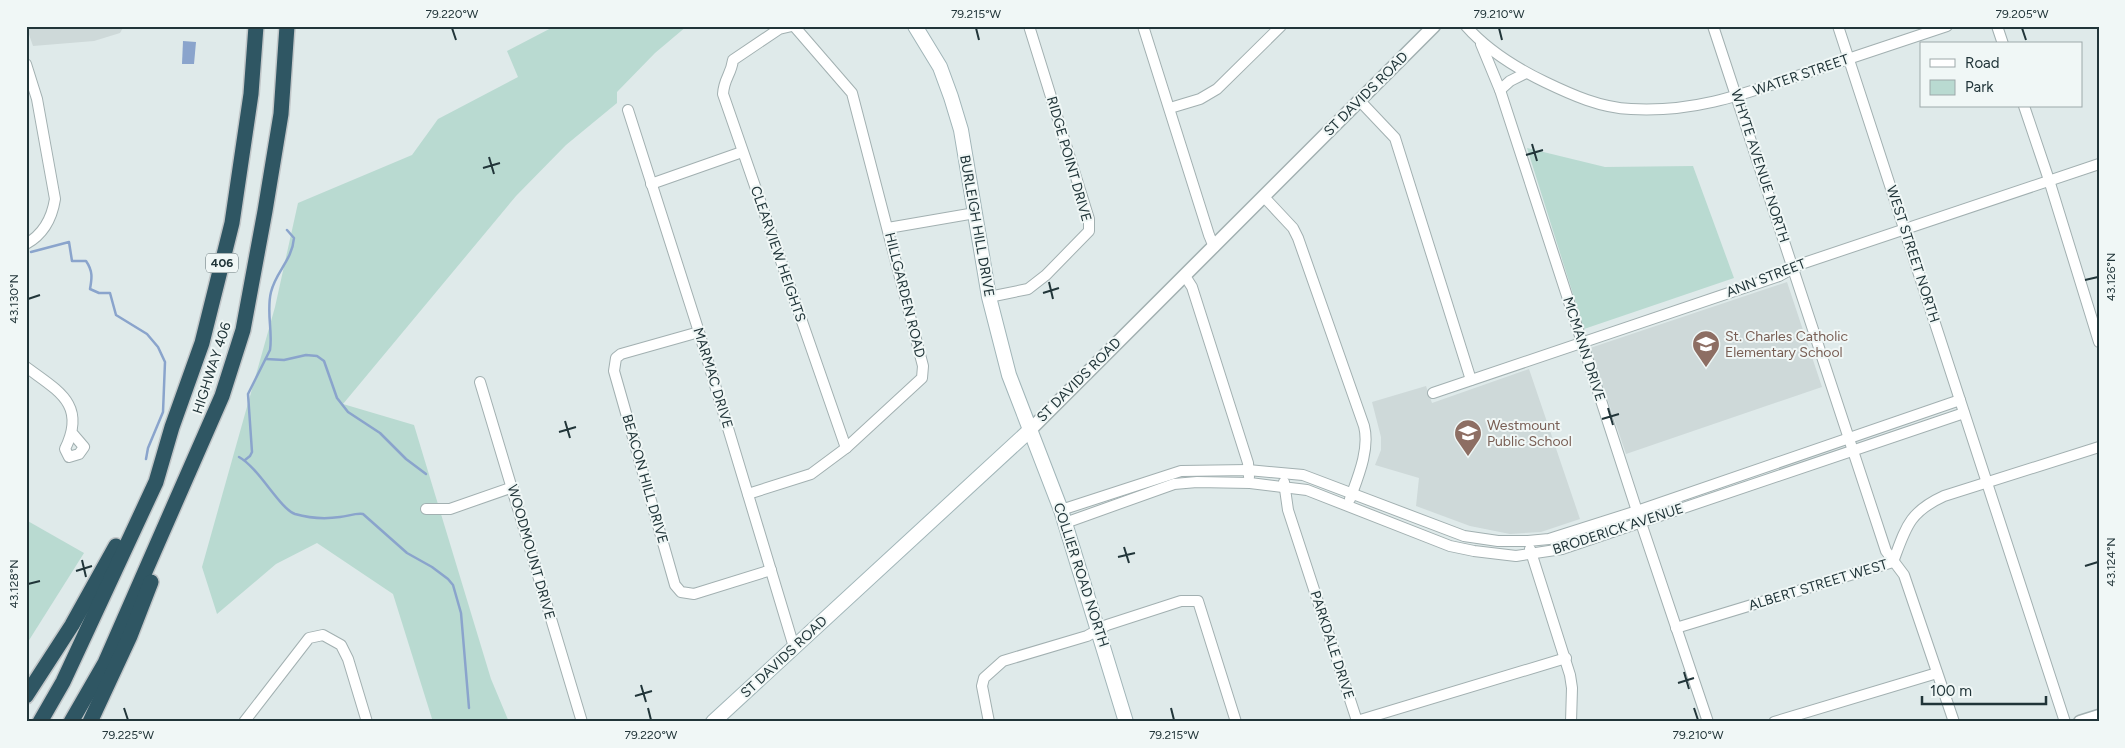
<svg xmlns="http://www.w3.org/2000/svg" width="2125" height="748" font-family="Figtree,sans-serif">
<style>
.built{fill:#ced9d9}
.green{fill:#b9dad1}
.water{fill:#8aa4cc}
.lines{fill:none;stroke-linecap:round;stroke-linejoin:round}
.stream{stroke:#8aa4cc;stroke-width:2.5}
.minor-casing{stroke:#a2b0b1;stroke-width:12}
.tertiary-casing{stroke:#a2b0b1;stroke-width:15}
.secondary-casing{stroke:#a1b5b8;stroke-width:16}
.motorway-casing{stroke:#c1c6c8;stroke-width:18}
.minor{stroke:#fff;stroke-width:10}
.tertiary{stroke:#fff;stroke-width:12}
.secondary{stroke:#fff;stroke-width:14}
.motorway{stroke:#2f5663;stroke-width:15}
.ticks{fill:none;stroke:#213539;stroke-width:2}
.labels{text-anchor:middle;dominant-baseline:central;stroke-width:4;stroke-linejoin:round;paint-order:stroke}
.shield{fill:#f0f7f6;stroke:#5f6f72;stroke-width:1}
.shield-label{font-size:12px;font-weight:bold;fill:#213539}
.street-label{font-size:14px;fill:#213539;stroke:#f0f7f6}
.education-label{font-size:14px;fill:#785e54;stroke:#f0f7f6;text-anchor:start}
.neatline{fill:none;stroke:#213539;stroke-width:2}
.ticks-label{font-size:12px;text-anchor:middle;fill:#213539}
</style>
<rect width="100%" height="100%" fill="#dfeaea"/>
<g class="built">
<path d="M26 26H124L120 33 94 41 33 46Z"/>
<path d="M1787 282 1822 387 1626 454 1590 348Z"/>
<path d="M1529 369 1580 519 1541 532 1510 534 1470 526 1416 506 1419 478 1375 465 1381 450V437L1372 402 1426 386 1432 403Z"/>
</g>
<g class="green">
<path d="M555 26H687L655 53 617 92V103L566 145 516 196 343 404 414 425 491 679 509 722H433L393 594 317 543 276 564 217 614 202 567 275 307 298 203 412 155 438 119 518 77 507 51Z"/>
<path d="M1527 148 1605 167 1693 166 1734 278 1584 329Z"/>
<path d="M26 520 84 553 26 645Z"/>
</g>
<path class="water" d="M183 41 196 42 194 64H182Z"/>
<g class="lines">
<g class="stream">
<path d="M31 252 69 242 72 261H86C93 271 92 278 90 289L99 293H110L116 315 147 334 158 347 165 362 163 412 148 448 146 459"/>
<path d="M266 359 284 360 306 355 317 356 324 361 337 398 348 412 380 433 406 459 426 474"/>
<path d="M239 457C259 468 280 509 295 514 309 518 326 519 340 517 349 516 355 513 363 514L407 553 432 567 448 579 453 585 461 613 469 708"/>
<path d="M245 460 250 456 252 452 248 394 270 350C273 331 266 312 271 292 276 271 292 261 294 238L287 230"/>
</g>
<g class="minor-casing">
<g id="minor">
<path d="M792 26 779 29 733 60C731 75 724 78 723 94L846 448"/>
<path d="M1143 26 1209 235 1214 247"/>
<path d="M1466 26C1488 51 1516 68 1545 82 1572 95 1601 108 1631 109 1699 113 1752 91 1815 70 1859 55 1903 41 1947 26"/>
<path d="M1713 26 1886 551 1904 575 1954 722"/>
<path d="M1838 26 2065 722"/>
<path d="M1997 26 2003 44"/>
<path d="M1481 44 1500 90 1637 511 1708 722"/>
<path d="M26 64 37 99 55 199C52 218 44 234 26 244"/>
<path d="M1500 90 1510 81 1526 73"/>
<path d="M1359 100 1395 138 1471 380"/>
<path d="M2024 106 2049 180 2099 342"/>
<path d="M1170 108 1200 99 1217 89 1281 26"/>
<path d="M628 110 699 332 794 647"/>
<path d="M651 184 742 152"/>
<path d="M1264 197 1293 228 1298 238 1364 426C1370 449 1358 477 1350 499"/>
<path d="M888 228 975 213"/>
<path d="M1185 276 1192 287 1248 463 1249 477"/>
<path d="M989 297 1028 289 1046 275 1089 231V219L1029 26"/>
<path d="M699 332 621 354 616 358 614 371 675 585 681 592 694 594 771 570"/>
<path d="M26 367C58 391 87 404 65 449L69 457 79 454 84 447 72 433"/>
<path d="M480 382 582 722"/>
<path d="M1433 393 1779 276 1801 264 2099 164"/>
<path d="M1284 482 1288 510 1357 721 1566 658"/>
<path d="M748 494 811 474 846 448 922 378 923 366 852 93 794 26"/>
<path d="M426 509H450L513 487"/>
<path d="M1061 510 1181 471 1248 470 1303 475 1464 536 1498 541H1528L1549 539 1637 511 1960 400"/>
<path d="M1065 523 1174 484 1197 482 1250 483 1307 490 1450 546 1474 551 1516 556 1562 549 1964 413"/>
<path d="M1530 549 1570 675 1572 688 1571 722"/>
<path d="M1893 562C1906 527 1909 512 1944 496L2099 447"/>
<path d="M1676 628 1893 562"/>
<path d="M244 722 309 638 323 635 341 645 348 659 367 722"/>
<path d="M989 722 982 686 984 678 1003 661 1087 636 1107 625 1181 601H1198L1236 722"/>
<path d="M1774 722 1937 673"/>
</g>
</g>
<g class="tertiary-casing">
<g id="tertiary">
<path d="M1030 430 1434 26"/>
<path d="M2080 722 2099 716"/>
</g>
</g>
<g class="secondary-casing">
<g id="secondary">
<path d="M915 26 940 67 951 97 961 130 989 297 1009 375 1061 510 1126 722"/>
<path d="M713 722 1030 430"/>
</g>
</g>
<g class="motorway-casing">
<g id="motorway">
<path d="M26 696 72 625 116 546"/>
<path d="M40 722 63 682 156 482 172 427 202 343 232 223 251 94 256 26"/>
<path d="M71 722 105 663 222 396 243 330 265 211 281 114 287 26"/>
<path d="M90 722 130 636 151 582"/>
</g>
</g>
<use href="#minor" class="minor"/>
<use href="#tertiary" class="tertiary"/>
<use href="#secondary" class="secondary"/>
<use href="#motorway" class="motorway"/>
</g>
<path class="ticks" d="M452 28 456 40M976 28 979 40M1499 28 1502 40M2022 28 2026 40M1532 144 1537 161M1526 155 1543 150M489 157 494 174M483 168 500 163M2085 280 2098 277M1049 282 1053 299M1043 293 1059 288M28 299 40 295M1608 408 1613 425M1602 419 1619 414M565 421 570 438M559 432 576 427M1124 547 1129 563M1118 557 1135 553M82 560 86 577M2085 566 2098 562M76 571 92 566M28 584 40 581M1684 672 1689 689M1678 683 1694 678M641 685 646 702M635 696 652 691M124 708 128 720M648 708 651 720M1171 708 1174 720M1694 708 1698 720"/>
<defs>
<g id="school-pin" transform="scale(1.4375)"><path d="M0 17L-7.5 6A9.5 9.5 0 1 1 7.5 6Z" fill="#8d6e63" stroke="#f0f7f6"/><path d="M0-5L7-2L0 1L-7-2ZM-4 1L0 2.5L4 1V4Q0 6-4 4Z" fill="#fff"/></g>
</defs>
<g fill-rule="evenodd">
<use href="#school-pin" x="1706" y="344"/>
<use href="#school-pin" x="1468" y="433"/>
</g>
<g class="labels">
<rect class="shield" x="206" y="253.5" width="32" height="19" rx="4"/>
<g class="shield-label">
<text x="222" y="263">406</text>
</g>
<g class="street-label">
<text transform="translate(1801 75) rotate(-19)">WATER STREET</text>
<text transform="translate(1366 94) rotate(-45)">ST DAVIDS ROAD</text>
<text transform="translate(1069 159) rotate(74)">RIDGE POINT DRIVE</text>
<text transform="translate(1760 166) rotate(72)">WHYTE AVENUE NORTH</text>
<text transform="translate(977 226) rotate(80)">BURLEIGH HILL DRIVE</text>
<text transform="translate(778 254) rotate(71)">CLEARVIEW HEIGHTS</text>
<text transform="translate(1913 254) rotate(72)">WEST STREET NORTH</text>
<text transform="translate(1766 278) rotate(-21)">ANN STREET</text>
<text transform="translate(905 295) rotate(76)">HILLGARDEN ROAD</text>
<text transform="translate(1584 349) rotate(72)">MCMANN DRIVE</text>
<text transform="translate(212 368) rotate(-72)">HIGHWAY 406</text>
<text transform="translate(713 378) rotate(73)">MARMAC DRIVE</text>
<text transform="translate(1079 380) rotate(-45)">ST DAVIDS ROAD</text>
<text transform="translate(645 479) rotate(74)">BEACON HILL DRIVE</text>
<text transform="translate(1618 529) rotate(-18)">BRODERICK AVENUE</text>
<text transform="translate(531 552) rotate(74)">WOODMOUNT DRIVE</text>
<text transform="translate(1081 575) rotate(72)">COLLIER ROAD NORTH</text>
<text transform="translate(1818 585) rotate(-17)">ALBERT STREET WEST</text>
<text transform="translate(1332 645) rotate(72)">PARKDALE DRIVE</text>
<text transform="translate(784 657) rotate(-43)">ST DAVIDS ROAD</text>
</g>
<g class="education-label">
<text x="1725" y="336">St. Charles Catholic<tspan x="1725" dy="16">Elementary School</tspan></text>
<text x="1487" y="425">Westmount<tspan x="1487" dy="16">Public School</tspan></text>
</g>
</g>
<rect width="2125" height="748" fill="none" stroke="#f0f7f6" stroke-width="55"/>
<rect x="1920" y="42" width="162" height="65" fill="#f0f7f6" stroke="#9da9aa"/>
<rect x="1930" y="59" width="25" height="8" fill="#ffffff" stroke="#9da9aa"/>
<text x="1965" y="68" font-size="15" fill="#213539">Road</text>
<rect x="1930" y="80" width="25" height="15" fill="#b9dad1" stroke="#9da9aa"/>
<text x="1965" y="92" font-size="15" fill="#213539">Park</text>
<path d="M1922 696v8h124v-8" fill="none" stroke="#213539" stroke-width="2.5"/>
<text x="1930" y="696" font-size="15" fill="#213539" stroke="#f0f7f6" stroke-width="4" paint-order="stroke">100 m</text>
<rect x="28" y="28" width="2070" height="692" class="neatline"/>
<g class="ticks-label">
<text x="452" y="18">79.220°W</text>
<text x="976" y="18">79.215°W</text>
<text x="1499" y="18">79.210°W</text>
<text x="2022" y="18">79.205°W</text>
<text transform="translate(2111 277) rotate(-90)" y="4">43.126°N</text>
<text transform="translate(14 299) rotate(-90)" y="4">43.130°N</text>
<text transform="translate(2111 562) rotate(-90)" y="4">43.124°N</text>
<text transform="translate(14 584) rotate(-90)" y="4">43.128°N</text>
<text x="128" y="739">79.225°W</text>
<text x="651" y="739">79.220°W</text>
<text x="1174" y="739">79.215°W</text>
<text x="1698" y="739">79.210°W</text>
</g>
</svg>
